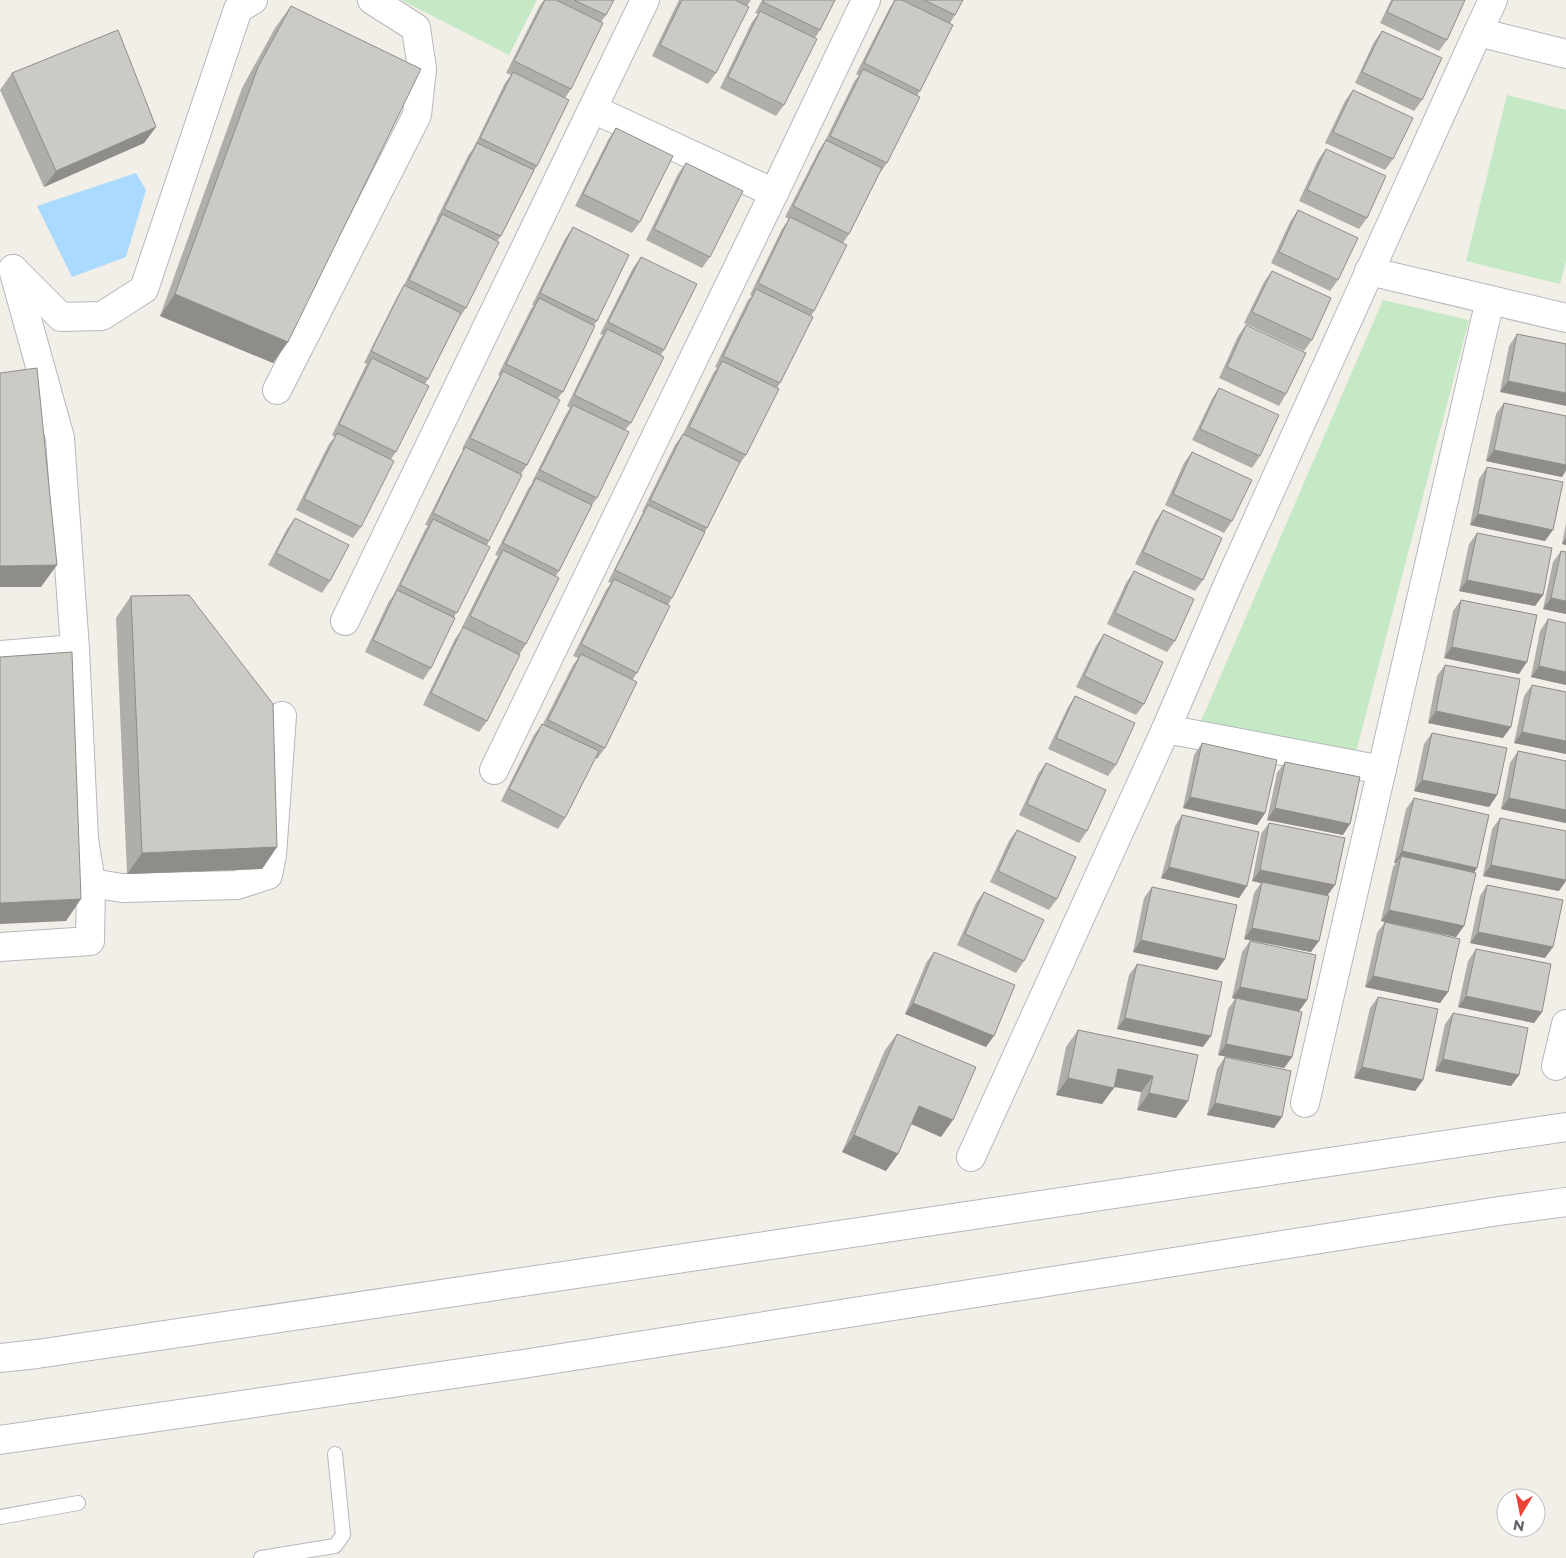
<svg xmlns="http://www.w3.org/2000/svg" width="1566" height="1558" font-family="Montserrat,sans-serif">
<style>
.green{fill:#c5e8c5}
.water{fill:#aadaff}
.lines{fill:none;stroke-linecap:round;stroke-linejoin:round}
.lane-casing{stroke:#b5b8bc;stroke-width:16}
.street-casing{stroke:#b5b8bc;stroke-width:30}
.lane{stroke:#fff;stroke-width:14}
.street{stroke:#fff;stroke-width:28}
.wall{fill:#afaea9}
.shaded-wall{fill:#8f8d8a}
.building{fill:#cccac5;stroke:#8f8d8a}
</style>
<rect width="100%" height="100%" fill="#f1efe8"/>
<g class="green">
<path d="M401 0H537L509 55Z"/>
<path d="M1507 95 1566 110V261L1560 284 1466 261Z"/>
<path d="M1383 300 1469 320 1356 752 1201 721Z"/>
</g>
<path class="water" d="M136 173 146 190 126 257 72 277 37 206Z"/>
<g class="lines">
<g class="lane-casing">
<g id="lane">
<path d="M0 1517 78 1503"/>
<path d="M261 1558 335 1546 343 1535 335 1454"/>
</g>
</g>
<g class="street-casing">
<g id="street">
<path d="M1478 32 1493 0"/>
<path d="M593 109 774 193 866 0"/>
<path d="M13 269 60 438 75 649 84 839 91 883 122 888 237 885 268 875 272 855 282 716"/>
<path d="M13 269 61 317 102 316 144 289 238 9 253 0"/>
<path d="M1369 271 1566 318"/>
<path d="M277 390 417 115 422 69 416 28 372 0"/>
<path d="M345 621 645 0"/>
<path d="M0 655 75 649"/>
<path d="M1166 729 1382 770"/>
<path d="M494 770 774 193"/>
<path d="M0 947 90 941 91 883"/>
<path d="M1556 1066 1566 1024"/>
<path d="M1305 1103 1490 300"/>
<path d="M971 1157 1166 729 1229 582 1478 32 1566 54"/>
<path d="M0 1358 37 1354 1566 1127"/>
<path d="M0 1440 523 1364 1499 1211 1566 1202"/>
</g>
</g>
<use href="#lane" class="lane"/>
<use href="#street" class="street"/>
</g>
<g class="wall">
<path d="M544 0H614L606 15 601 22 571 89 565 98 537 166 533 172 501 236 497 241 466 308 459 318 428 379 425 384 396 452 391 459 361 527 353 538 296 510 329 444 335 437 332 435 364 369 367 364 364 363 397 297 403 287 434 225 437 220H436L469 154 473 149 505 83 511 75 506 73 539 7Z"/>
<path d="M679 0H751L747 6 716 73 708 84 652 56Z"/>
<path d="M762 0H835L820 30 815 38 784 105 776 116 720 88 752 22 758 14 755 13Z"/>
<path d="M893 0H963L955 15 950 23 920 91 917 96 887 163 879 174 849 234 843 243 814 311 811 316 746 455 738 466 672 598 668 605 637 673 633 679 605 748 597 759 595 758 565 818 558 829 501 801 534 735 542 724H543L573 665 578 658 573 656 606 590 611 583 608 582 643 512H642L675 445 683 434 714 372 717 368 715 367 748 300 752 296 750 295 782 229 789 219 785 217 818 152 825 141 855 80 859 76 856 74 889 9 894 1Z"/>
<path d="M1391 0H1465L1447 40 1439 51 1380 23Z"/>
<path d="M291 6 288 342 273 363 160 316 242 88 275 28Z"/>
<path d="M1382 31 1422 100 1414 111 1355 83 1374 42Z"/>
<path d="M12 73 156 127 144 143 44 187 0 90Z"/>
<path d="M1353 90 1393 159 1385 170 1325 143 1345 101Z"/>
<path d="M616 128 640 222 632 233 575 206 608 140Z"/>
<path d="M1326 149 1367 218 1359 229 1299 201 1318 160Z"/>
<path d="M686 163 710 257 702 268 646 240 678 174Z"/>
<path d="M1298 210 1338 280 1330 291 1271 263 1290 222Z"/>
<path d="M573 227 597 321 594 325 563 392 558 398 527 465 521 474 489 541 487 545 431 668 423 680 365 652 389 601 393 596 425 530 428 526 425 525 458 459 464 450 462 449 496 383 500 376 498 375 531 309 534 305H532L565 239Z"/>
<path d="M641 257 664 350 661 355 631 423 625 430 597 498 592 505 559 571 556 576 526 644 519 655 487 721 479 732 423 705 455 639 463 628 462 627 495 561 498 556 495 555 528 489 533 482H532L565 416 570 408 567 406 599 340 603 335 600 334 633 268Z"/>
<path d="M1272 271 1312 340 1304 351 1244 323 1264 282Z"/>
<path d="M1246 325 1286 394 1279 406 1219 378 1238 336Z"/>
<path d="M1517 334 1566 344 1500 392 1509 346Z"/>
<path d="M1219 388 1260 456 1252 468 1192 440 1212 399Z"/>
<path d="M1504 403 1566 416V470L1562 477 1486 461 1496 414Z"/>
<path d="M1192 452 1232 521 1224 533 1165 505 1184 463Z"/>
<path d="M1487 467 1545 541 1470 525 1479 479Z"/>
<path d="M1163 510 1203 580 1195 591 1135 564 1155 522Z"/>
<path d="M295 518 330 581 322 593 268 565 287 529Z"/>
<path d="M1566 523V545L1562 544Z"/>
<path d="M1477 533 1543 595 1535 606 1459 591 1469 544Z"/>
<path d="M1561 551 1566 552V614L1543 609 1553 562Z"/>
<path d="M1134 571 1175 641 1167 652 1107 624 1126 583Z"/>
<path d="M131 596 277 847 262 869 127 874 116 618Z"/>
<path d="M1461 600 1519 674 1444 658 1453 611Z"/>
<path d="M1548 619 1566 685 1531 677 1540 631Z"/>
<path d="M1104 634 1144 704 1136 715 1076 687 1096 646Z"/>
<path d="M1445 665 1503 738 1428 723 1437 676Z"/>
<path d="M1532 685 1566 692V754L1514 743 1524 696Z"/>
<path d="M1075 696 1116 765 1108 776 1048 749 1068 707Z"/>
<path d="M1432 733 1497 795 1489 807 1414 791 1424 744Z"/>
<path d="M1202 743 1265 813 1257 825 1183 808 1194 755Z"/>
<path d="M1518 751 1566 761V823L1501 809 1510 763Z"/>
<path d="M1285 762 1343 835 1267 820 1277 773Z"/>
<path d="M1046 763 1087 831 1079 843 1019 815 1038 774Z"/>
<path d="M1414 798 1477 868 1474 872 1464 926 1456 937 1395 924 1448 992 1440 1003 1365 987 1377 933 1385 922 1381 921 1393 867 1396 863H1394L1406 809Z"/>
<path d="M1182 815 1247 886 1239 898 1161 878 1175 826Z"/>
<path d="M1500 818 1559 891 1483 876 1492 829Z"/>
<path d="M1269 823 1328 896 1311 952 1244 939 1254 893 1261 883 1252 881 1261 834Z"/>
<path d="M1017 830 1057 899 1049 910 990 882 1009 841Z"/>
<path d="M1487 885 1545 958 1470 943 1480 896Z"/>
<path d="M1152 887 1225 959 1217 970 1133 952 1144 898Z"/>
<path d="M984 892 1024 961 1016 973 957 945 976 903Z"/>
<path d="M1250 941 1307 1000 1299 1011 1292 1057 1284 1068 1218 1055 1228 1009 1235 999 1232 998 1242 952Z"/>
<path d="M1476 949 1542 1012 1534 1023 1458 1007 1468 961Z"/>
<path d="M934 952 986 1047 905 1014 926 963Z"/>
<path d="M1137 964 1203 1047 1117 1029 1129 975Z"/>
<path d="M1378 997 1423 1080 1415 1091 1354 1078 1370 1008Z"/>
<path d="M1453 1013 1519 1075 1511 1086 1435 1071 1445 1024Z"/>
<path d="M1078 1030 1198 1055 1176 1118 1137 1110 1141 1092 1114 1087 1102 1104 1056 1095 1066 1047Z"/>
<path d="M897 1034 941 1137 911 1124 886 1171 842 1152 885 1050Z"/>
<path d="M1225 1057 1282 1117 1274 1128 1207 1115 1217 1069Z"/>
</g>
<g class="shaded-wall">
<path d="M156 127 144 143 44 187 56 171Z"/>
<path d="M175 294 288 342 273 363 160 316Z"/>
<path d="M1508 381 1566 393V406L1500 392Z"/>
<path d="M1494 450 1566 465V470L1562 477 1486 461Z"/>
<path d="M1478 514 1553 530 1545 541 1470 525Z"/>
<path d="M1566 538V545L1562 544Z"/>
<path d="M57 565 41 587H0V566Z"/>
<path d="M1467 580 1543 595 1535 606 1459 591Z"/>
<path d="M1551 598 1566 601V614L1543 609Z"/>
<path d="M1452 647 1527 662 1519 674 1444 658Z"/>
<path d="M1539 666 1566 672V685L1531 677Z"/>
<path d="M1436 711 1511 727 1503 738 1428 723Z"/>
<path d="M1522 732 1566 741V754L1514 743Z"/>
<path d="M1422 780 1497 795 1489 807 1414 791Z"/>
<path d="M1190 797 1265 813 1257 825 1183 808Z"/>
<path d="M1509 798 1566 810V823L1501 809Z"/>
<path d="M1275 808 1350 824 1343 835 1267 820Z"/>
<path d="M277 847 262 869 127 874 142 853Z"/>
<path d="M1402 851 1477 868 1469 880 1401 856 1396 863H1394Z"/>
<path d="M1491 865 1566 880V881L1559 891 1483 876Z"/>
<path d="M1169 867 1247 886 1239 898 1161 878Z"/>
<path d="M1260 870 1335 885 1327 896 1262 882 1261 883 1252 881Z"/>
<path d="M81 899 66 921 0 924V903Z"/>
<path d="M1389 910 1464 926 1456 937 1381 921Z"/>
<path d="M1252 928 1319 941 1311 952 1244 939Z"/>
<path d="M1478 932 1553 947 1545 958 1470 943Z"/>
<path d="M1141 940 1225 959 1217 970 1133 952Z"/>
<path d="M1373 976 1448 992 1440 1003 1365 987Z"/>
<path d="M1240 987 1307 1000 1299 1011 1232 998Z"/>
<path d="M1466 996 1542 1012 1534 1023 1458 1007Z"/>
<path d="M913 1003 994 1036 986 1047 905 1014Z"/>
<path d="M1125 1018 1211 1036 1203 1047 1117 1029Z"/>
<path d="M1226 1044 1292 1057 1284 1068 1218 1055Z"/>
<path d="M1443 1059 1519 1075 1511 1086 1435 1071Z"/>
<path d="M1362 1067 1423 1080 1415 1091 1354 1078Z"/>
<path d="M1118 1069 1153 1076 1141 1092 1106 1085Z"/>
<path d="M1068 1078 1114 1088 1102 1104 1056 1095Z"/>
<path d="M1149 1093 1188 1101 1176 1118 1137 1110Z"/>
<path d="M1215 1103 1282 1117 1274 1128 1207 1115Z"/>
<path d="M919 1106 953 1120 941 1137 907 1122Z"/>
<path d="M854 1135 898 1154 886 1171 842 1152Z"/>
</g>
<g class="building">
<path d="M545 0H556L603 23 571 89 514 61Z"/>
<path d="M574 0H614L606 15Z"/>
<path d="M682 0H735L749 7 716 73 660 45Z"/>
<path d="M764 0H835L820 30 763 2Z"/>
<path d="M895 0H902L953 25 920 91 864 63Z"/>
<path d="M924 0H963L955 15Z"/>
<path d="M1393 0H1465L1447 40 1387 12Z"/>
<path d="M291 6 421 69 288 342 175 294 258 67Z"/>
<path d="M760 11 817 39 784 105 728 77Z"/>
<path d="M118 30 156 127 56 171 12 73Z"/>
<path d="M1382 31 1442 58 1422 100 1362 72Z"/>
<path d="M863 69 920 97 887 163 830 136Z"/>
<path d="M513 72 569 100 537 166 480 138Z"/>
<path d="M1353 90 1413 118 1393 159 1333 132Z"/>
<path d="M616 128 673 156 640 222 583 194Z"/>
<path d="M826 140 882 168 849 234 793 206Z"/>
<path d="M477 143 534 170 501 236 444 209Z"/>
<path d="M1326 149 1386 176 1367 218 1307 190Z"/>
<path d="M686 163 743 191 710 257 654 229Z"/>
<path d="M1298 210 1358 238 1338 280 1279 252Z"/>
<path d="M442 214 499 242 466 308 409 280Z"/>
<path d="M790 217 847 245 814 311 758 283Z"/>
<path d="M573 227 629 255 597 321 540 293Z"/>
<path d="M641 257 697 284 664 350 608 322Z"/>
<path d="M1272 271 1331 298 1312 340 1252 312Z"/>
<path d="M404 285 461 313 428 379 371 351Z"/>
<path d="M756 289 813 317 780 383 723 356Z"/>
<path d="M539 298 595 326 563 392 506 364Z"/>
<path d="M1246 325 1306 353 1286 394 1227 367Z"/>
<path d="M607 329 664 357 631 423 574 395Z"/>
<path d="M1517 334 1566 344V393L1508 381Z"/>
<path d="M372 358 429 386 396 452 339 424Z"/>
<path d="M722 361 779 389 746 455 689 427Z"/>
<path d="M37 368 57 565 0 566V373Z"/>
<path d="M503 371 560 400 527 465 470 438Z"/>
<path d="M1219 388 1279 415 1260 456 1200 429Z"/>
<path d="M1504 403 1566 416V465L1494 450Z"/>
<path d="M573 405 629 432 597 498 540 470Z"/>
<path d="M337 433 394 461 361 527 304 499Z"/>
<path d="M683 434 740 462 707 528 650 500Z"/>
<path d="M465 447 522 475 489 541 433 513Z"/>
<path d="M1192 452 1252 480 1232 521 1173 494Z"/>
<path d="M1487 467 1563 482 1553 530 1478 514Z"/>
<path d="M536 478 592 505 559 571 503 543Z"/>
<path d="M648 505 705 532 672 598 615 570Z"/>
<path d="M1163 510 1222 538 1203 580 1143 552Z"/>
<path d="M295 518 349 545 330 581 276 553Z"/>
<path d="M433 519 490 547 457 613 400 585Z"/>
<path d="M1477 533 1552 548 1543 595 1467 580Z"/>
<path d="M503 550 559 578 526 644 470 616Z"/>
<path d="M1561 551 1566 552V601L1551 598Z"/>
<path d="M1134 571 1194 599 1175 641 1115 613Z"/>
<path d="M614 579 670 606 637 673 581 644Z"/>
<path d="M397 590 455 618 431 668 373 640Z"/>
<path d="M189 595 273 704 277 847 142 853 131 596Z"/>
<path d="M1461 600 1537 615 1527 662 1452 647Z"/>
<path d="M1548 619 1566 623V672L1539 666Z"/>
<path d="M463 627 520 655 487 721 431 693Z"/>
<path d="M1104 634 1163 662 1144 704 1084 676Z"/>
<path d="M72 652 81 899 0 903V657Z"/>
<path d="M581 654 637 682 605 748 548 720Z"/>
<path d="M1445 665 1520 679 1511 727 1436 711Z"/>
<path d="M1532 685 1566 692V741L1522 732Z"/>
<path d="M1075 696 1135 723 1116 765 1056 738Z"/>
<path d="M542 724 599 751 565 818 509 789Z"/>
<path d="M1432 733 1507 748 1497 795 1422 780Z"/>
<path d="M1202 743 1277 760 1265 813 1190 797Z"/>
<path d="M1518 751 1566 761V810L1509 798Z"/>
<path d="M1285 762 1360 777 1350 824 1275 808Z"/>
<path d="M1046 763 1106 790 1087 831 1027 804Z"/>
<path d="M1414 798 1489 815 1477 868 1402 851Z"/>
<path d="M1182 815 1259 832 1247 886 1169 867Z"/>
<path d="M1500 818 1566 831V880L1491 865Z"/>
<path d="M1269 823 1345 838 1335 885 1260 870Z"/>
<path d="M1017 830 1076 857 1057 899 998 871Z"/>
<path d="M1401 856 1476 873 1464 926 1389 910Z"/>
<path d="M1262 882 1329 896 1319 941 1252 928Z"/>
<path d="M1487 885 1563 900 1553 947 1478 932Z"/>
<path d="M1152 887 1237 905 1225 959 1141 940Z"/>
<path d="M984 892 1044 920 1024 961 965 934Z"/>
<path d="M1385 922 1460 939 1448 992 1373 976Z"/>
<path d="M1250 941 1316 955 1307 1000 1240 987Z"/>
<path d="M1476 949 1551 964 1542 1012 1466 996Z"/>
<path d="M934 952 1015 985 994 1036 913 1003Z"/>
<path d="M1137 964 1222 982 1211 1036 1125 1018Z"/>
<path d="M1378 997 1438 1009 1423 1080 1362 1067Z"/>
<path d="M1236 998 1302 1012 1292 1057 1226 1044Z"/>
<path d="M1453 1013 1528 1028 1519 1075 1443 1059Z"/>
<path d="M1078 1030 1198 1055 1188 1101 1149 1093 1153 1076 1118 1069 1114 1088 1068 1078Z"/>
<path d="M897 1034 976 1067 953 1120 919 1106 898 1154 854 1135Z"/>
<path d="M1225 1057 1291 1071 1282 1117 1215 1103Z"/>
</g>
<g transform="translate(1521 1513) rotate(190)"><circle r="24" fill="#ffffff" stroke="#bfc1c3"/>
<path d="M0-4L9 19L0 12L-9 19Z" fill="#ea4335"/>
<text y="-8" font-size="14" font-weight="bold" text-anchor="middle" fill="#5f6368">N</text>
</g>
</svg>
